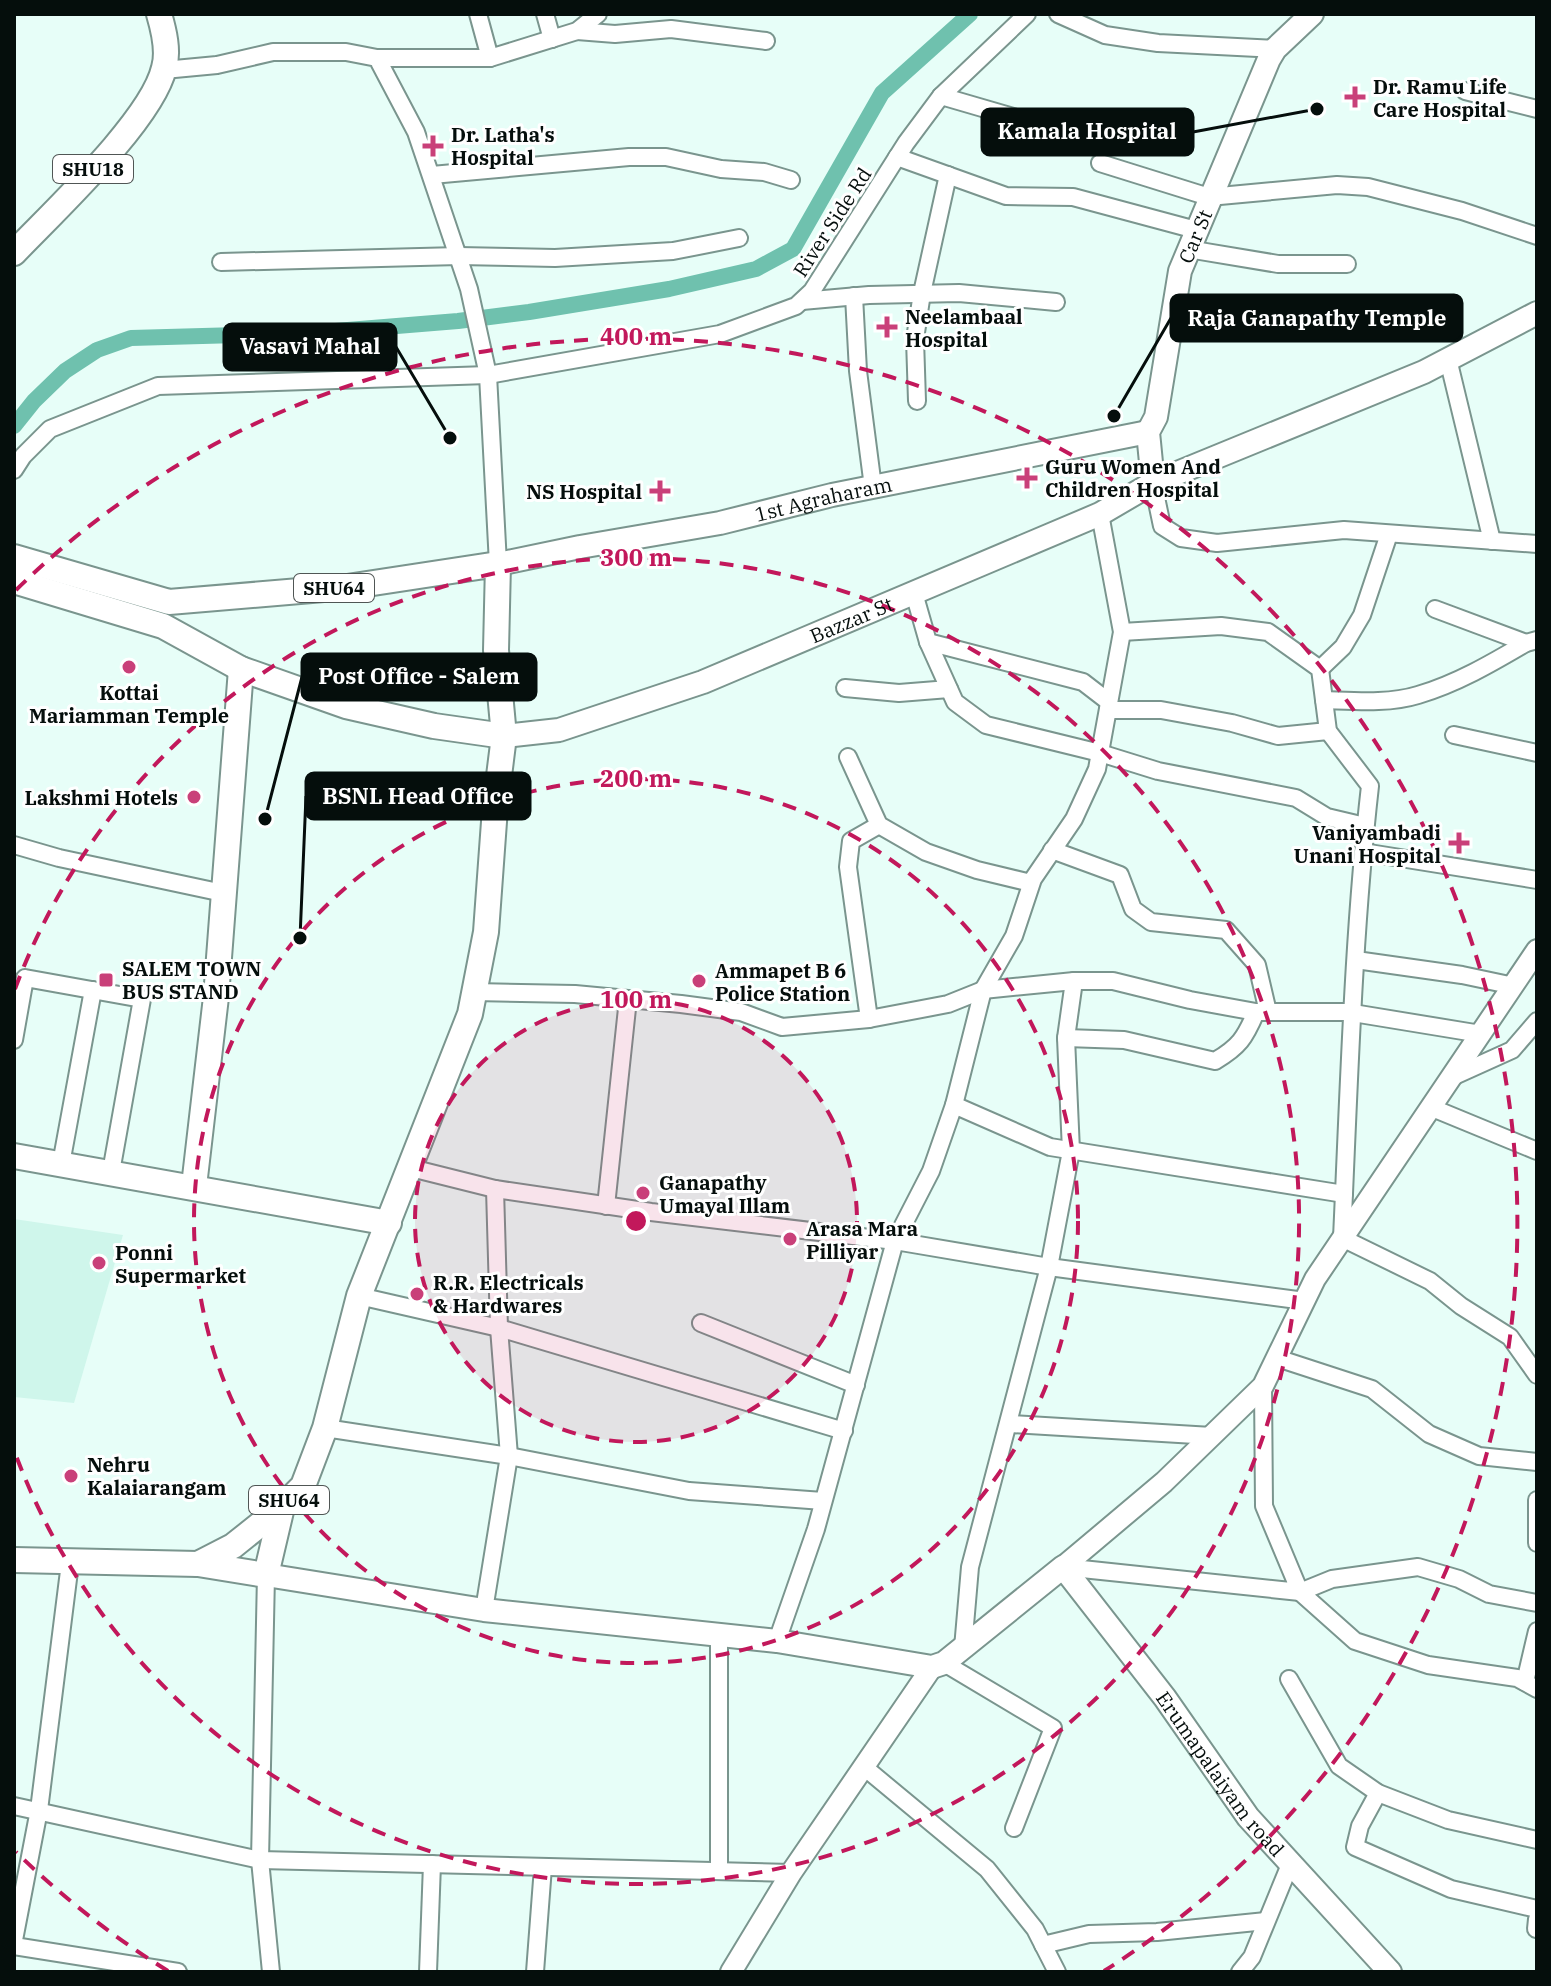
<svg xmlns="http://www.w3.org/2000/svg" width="1551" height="1986" font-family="'IBM Plex Serif',serif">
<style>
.built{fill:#cff6eb}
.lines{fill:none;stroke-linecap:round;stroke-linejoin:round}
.canal{stroke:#6fc1ae;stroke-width:16}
.minor-casing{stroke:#7a958e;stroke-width:20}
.tertiary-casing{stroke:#7a958e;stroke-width:24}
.secondary-casing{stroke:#7a958e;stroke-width:26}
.primary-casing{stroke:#7a958e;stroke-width:28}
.minor{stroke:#fff;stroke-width:16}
.tertiary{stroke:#fff;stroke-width:20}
.secondary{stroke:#fff;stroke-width:22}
.primary{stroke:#fff;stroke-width:24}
.ring{fill:none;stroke:#c2185b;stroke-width:4;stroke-dasharray:14 10}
.poi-dot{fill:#c94079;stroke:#fff;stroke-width:3}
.labels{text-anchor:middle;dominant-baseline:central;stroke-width:6;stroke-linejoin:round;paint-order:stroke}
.shield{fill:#fff;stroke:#505655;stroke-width:2}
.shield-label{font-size:18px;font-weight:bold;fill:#050e0c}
.poi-label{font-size:20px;font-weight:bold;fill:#050e0c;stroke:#fff;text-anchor:start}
.street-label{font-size:20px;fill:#050e0c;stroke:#fff}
.centre{fill:#c2185b;stroke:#fff;stroke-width:4}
.ring-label{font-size:24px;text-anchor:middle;font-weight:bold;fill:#c2185b;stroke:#fff;stroke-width:6;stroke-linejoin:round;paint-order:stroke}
.leader{fill:none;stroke:#050e0c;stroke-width:3}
.callout-dot{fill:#050e0c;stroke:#fff;stroke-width:3}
.callout{fill:#050e0c;stroke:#050e0c;stroke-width:3}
.callout-label{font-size:22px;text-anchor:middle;font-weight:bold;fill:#fff}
</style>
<rect width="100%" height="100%" fill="#e7fef8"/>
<path class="built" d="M14 1219 123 1235 74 1403 14 1397Z"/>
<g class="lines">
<path class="canal" d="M14 426 34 401 65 371 97 350 131 338 311 333 458 321 529 312 669 289 756 269 793 249 882 93 970 14"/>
<g class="minor-casing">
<g id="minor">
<path d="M478 14 490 58"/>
<path d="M545 14 552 39"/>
<path d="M1058 14 1105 35 1158 43 1275 49"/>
<path d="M577 31 615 34 671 29 766 41"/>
<path d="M377 58H490L577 31 598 14"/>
<path d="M164 70 217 65 273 52H346L377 58 416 132 469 289 488 375 498 564"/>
<path d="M1465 91 1537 109"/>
<path d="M941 96 1020 119"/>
<path d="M897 157 1006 196 1073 197 1196 230"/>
<path d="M1100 163 1209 197 1337 185 1368 187 1462 211 1537 236"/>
<path d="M432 175 629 157H666L721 169 764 172 791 180"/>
<path d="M1188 249 1278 264H1347"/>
<path d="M221 262 459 256 555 258 673 251 739 238"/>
<path d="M854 296 858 371 873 487"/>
<path d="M802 301 869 295 959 293 1056 302"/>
<path d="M1448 359 1492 541"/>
<path d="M917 401 915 339 922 293 948 175"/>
<path d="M14 470 23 456 50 429 158 386 488 375 720 334 796 306 812 291 906 143 941 96 1027 14"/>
<path d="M1153 483 1162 526 1181 538 1217 543 1344 530 1537 544"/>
<path d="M914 593 928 642 1083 682 1109 702"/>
<path d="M1435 609 1526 643"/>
<path d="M1122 632 1221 626 1268 632 1320 669 1328 731 1370 786C1353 936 1349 1088 1342 1238L1430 1281 1461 1306 1510 1337 1537 1375"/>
<path d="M928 642 955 702 986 725 1100 753 1158 771 1296 798 1327 817 1365 826"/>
<path d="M1320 669 1343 647 1362 615 1389 534"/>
<path d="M845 688 899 693 949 689"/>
<path d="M1324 700C1355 701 1389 704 1418 695 1456 684 1492 663 1526 643L1537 640"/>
<path d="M1108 710H1161L1232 723 1278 736 1328 731"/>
<path d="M1454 735 1537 753"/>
<path d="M848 757 879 825 926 852 977 870 1031 883"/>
<path d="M14 845 59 858 223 893"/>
<path d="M1052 850 1120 875 1133 909 1151 922 1226 930 1257 965 1268 1012"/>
<path d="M1363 852 1537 880"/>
<path d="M1356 960 1462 975 1514 986"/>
<path d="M474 992 575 994 681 1004 741 1012 782 1027 869 1019 948 1004 983 990 1074 981H1113L1190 1000 1256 1012H1347L1481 1034"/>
<path d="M869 1019 848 867 851 841 879 825"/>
<path d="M1066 1038 1124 1040 1215 1061C1239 1047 1245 1038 1256 1012"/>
<path d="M14 1040 25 978 142 999 111 1172"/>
<path d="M1450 1078 1512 1050 1537 1021"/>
<path d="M954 1105 1050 1147 1344 1194"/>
<path d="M1430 1107 1537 1151"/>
<path d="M61 1164 93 990"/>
<path d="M411 1168 495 1189 651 1212 895 1241 1049 1267 1305 1301"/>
<path d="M606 1206 628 999"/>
<path d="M359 1296 499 1328 844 1431"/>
<path d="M701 1323 856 1385"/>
<path d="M1277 1358 1372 1389 1429 1434 1479 1456 1537 1462"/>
<path d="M1010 1424 1212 1436"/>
<path d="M325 1428 509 1456 689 1491 823 1501"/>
<path d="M1537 1500V1543"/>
<path d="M1063 1567 1300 1592 1264 1506 1263 1386"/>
<path d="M266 1575 260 1860 271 1972"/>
<path d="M1537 1603 1489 1594 1459 1579 1418 1567 1332 1579 1300 1592 1355 1641 1428 1665 1517 1678 1537 1689"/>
<path d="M484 1610 509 1456 499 1328 495 1189"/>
<path d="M719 1635V1871"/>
<path d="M777 1641 816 1529 895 1241 931 1171 954 1105 983 990 1014 936 1033 879 1074 819 1097 769 1122 632 1100 514"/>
<path d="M963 1648 970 1567 1049 1267 1071 1151 1066 1038 1074 981"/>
<path d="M944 1663 1053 1728 1014 1828"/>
<path d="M1289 1679 1339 1766 1378 1793 1448 1820 1537 1840"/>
<path d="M1525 1682 1537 1631"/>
<path d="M864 1767 987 1869 1035 1929 1057 1972"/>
<path d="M1378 1793 1360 1826 1355 1847 1451 1889 1537 1909"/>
<path d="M14 1806 260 1860 791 1873"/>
<path d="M1536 1929 1537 1919"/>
<path d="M14 1940 39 1810 70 1563"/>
<path d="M1043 1945 1089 1934 1157 1932 1266 1921"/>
<path d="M14 1946 178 1972"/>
<path d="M428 1972 432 1864"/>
<path d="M535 1972 543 1867"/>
<path d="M1240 1972 1252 1957 1291 1862"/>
</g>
</g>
<g class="tertiary-casing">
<g id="tertiary">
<path d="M1063 1567 1164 1482 1263 1386 1315 1279 1537 950"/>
<path d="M731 1972 791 1873 932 1667"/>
</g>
</g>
<g class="secondary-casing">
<g id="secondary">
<path id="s1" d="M1153 483 1148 432 1156 417 1180 271 1269 59 1275 49 1312 14"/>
<path id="s2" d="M498 564 580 547 720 523 832 495 1148 432"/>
<path id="s3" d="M504 736 559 730 703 682 1100 514 1153 483 1424 372 1537 313"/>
<path id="s4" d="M266 1575 484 1610 777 1641 932 1667 944 1663 1063 1567 1165 1698 1248 1817 1390 1972"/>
</g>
</g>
<g class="primary-casing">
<g id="primary">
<path d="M14 253C53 212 152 120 164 68 169 51 164 31 159 14"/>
<path d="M14 557 169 602 347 587 498 564 496 650 504 736 495 808 486 932 470 1014 359 1296 325 1428 303 1486 282 1507 233 1546 198 1564 14 1560"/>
<path d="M14 581 163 626 241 669 346 706 434 726 504 736"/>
<path d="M14 1156 389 1223"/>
<path d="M194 1186 216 997 241 669"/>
<path d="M198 1564 266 1575 282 1507"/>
</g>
</g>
<use href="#minor" class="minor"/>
<use href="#tertiary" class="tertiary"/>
<use href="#secondary" class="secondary"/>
<use href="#primary" class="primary"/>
</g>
<circle cx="636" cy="1221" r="221" fill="#c2185b" fill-opacity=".12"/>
<g class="ring">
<circle cx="636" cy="1221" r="221"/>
<circle cx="636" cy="1221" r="442"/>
<path d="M15 989A663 663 0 1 1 15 1453"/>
<path d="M168 1971A884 884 0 0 1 16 1852M16 590A884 884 0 1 1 1104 1971"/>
</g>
<g class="poi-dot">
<path d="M1351 85h8v8h8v8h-8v8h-8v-8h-8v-8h8z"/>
<path d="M429 134h8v8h8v8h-8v8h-8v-8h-8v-8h8z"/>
<path d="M883 315h8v8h8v8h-8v8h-8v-8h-8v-8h8z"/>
<path d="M1023 466h8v8h8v8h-8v8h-8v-8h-8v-8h8z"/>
<path d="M656 479h8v8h8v8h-8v8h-8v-8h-8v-8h8z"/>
<circle cx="129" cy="667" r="8"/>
<circle cx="194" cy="797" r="8"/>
<path d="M1455 831h8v8h8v8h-8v8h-8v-8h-8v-8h8z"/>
<rect x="98" y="972" width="16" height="16" rx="4"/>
<circle cx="699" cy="981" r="8"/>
<circle cx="643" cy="1193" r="8"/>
<circle cx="790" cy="1239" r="8"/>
<circle cx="99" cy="1263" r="8"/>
<circle cx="417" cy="1294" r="8"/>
<circle cx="71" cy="1476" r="8"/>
</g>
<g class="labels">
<g class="shield">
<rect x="53" y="155" width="80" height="28" rx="6"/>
<rect x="294" y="574" width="80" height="28" rx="6"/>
<rect x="249" y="1486" width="80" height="28" rx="6"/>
</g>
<g class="shield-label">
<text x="93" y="169">SHU18</text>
<text x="334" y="588">SHU64</text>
<text x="289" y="1500">SHU64</text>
</g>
<g class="poi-label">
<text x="1373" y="86">Dr. Ramu Life<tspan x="1373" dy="23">Care Hospital</tspan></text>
<text x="451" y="134">Dr. Latha's<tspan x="451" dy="23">Hospital</tspan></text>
<text x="905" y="316">Neelambaal<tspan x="905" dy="23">Hospital</tspan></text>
<text x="1045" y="466">Guru Women And<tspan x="1045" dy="23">Children Hospital</tspan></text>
<text x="642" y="491" text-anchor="end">NS Hospital</text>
<text x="129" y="692" text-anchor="middle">Kottai<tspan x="129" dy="23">Mariamman Temple</tspan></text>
<text x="178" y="797" text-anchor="end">Lakshmi Hotels</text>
<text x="1441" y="832" text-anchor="end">Vaniyambadi<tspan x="1441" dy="23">Unani Hospital</tspan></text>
<text x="122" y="968">SALEM TOWN<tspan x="122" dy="23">BUS STAND</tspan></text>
<text x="715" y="970">Ammapet B 6<tspan x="715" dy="23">Police Station</tspan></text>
<text x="659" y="1182">Ganapathy<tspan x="659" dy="23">Umayal Illam</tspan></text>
<text x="806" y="1228">Arasa Mara<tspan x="806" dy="23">Pilliyar</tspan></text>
<text x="115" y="1252">Ponni<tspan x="115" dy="23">Supermarket</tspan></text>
<text x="433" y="1282">R.R. Electricals<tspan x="433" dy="23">&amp; Hardwares</tspan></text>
<text x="87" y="1464">Nehru<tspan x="87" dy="23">Kalaiarangam</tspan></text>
</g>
<g class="street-label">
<text transform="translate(832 222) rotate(-57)">River Side Rd</text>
<text stroke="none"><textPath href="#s1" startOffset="254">Car St</textPath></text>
<text stroke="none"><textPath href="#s2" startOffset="332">1st Agraharam</textPath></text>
<text stroke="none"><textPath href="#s3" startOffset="368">Bazzar St</textPath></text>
<text stroke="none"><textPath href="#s4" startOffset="1098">Erumapalaiyam road</textPath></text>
</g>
</g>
<circle cx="636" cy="1221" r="12" class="centre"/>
<g class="ring-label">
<text x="636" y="345">400 m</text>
<text x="636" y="566">300 m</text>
<text x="636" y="787">200 m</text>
<text x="636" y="1008">100 m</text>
</g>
<path class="leader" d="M1317 109L1193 132M1114 416L1171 318M450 438L396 347M265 819L302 677M300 938L306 796"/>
<g class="callout-dot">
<circle cx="1317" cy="109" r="8"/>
<circle cx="1114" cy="416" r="8"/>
<circle cx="450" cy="438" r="8"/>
<circle cx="265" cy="819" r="8"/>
<circle cx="300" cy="938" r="8"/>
</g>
<g class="callout">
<rect x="982" y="109" width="211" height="46" rx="8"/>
<rect x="1171" y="295" width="291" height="46" rx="8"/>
<rect x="224" y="324" width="172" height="46" rx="8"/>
<rect x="302" y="654" width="234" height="46" rx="8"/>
<rect x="306" y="773" width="224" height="46" rx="8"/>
</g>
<g class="callout-label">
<text x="1087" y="139">Kamala Hospital</text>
<text x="1317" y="326">Raja Ganapathy Temple</text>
<text x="310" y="354">Vasavi Mahal</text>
<text x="419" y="684">Post Office - Salem</text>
<text x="418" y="804">BSNL Head Office</text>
</g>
<rect width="1551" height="1986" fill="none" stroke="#050e0c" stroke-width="32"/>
</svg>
